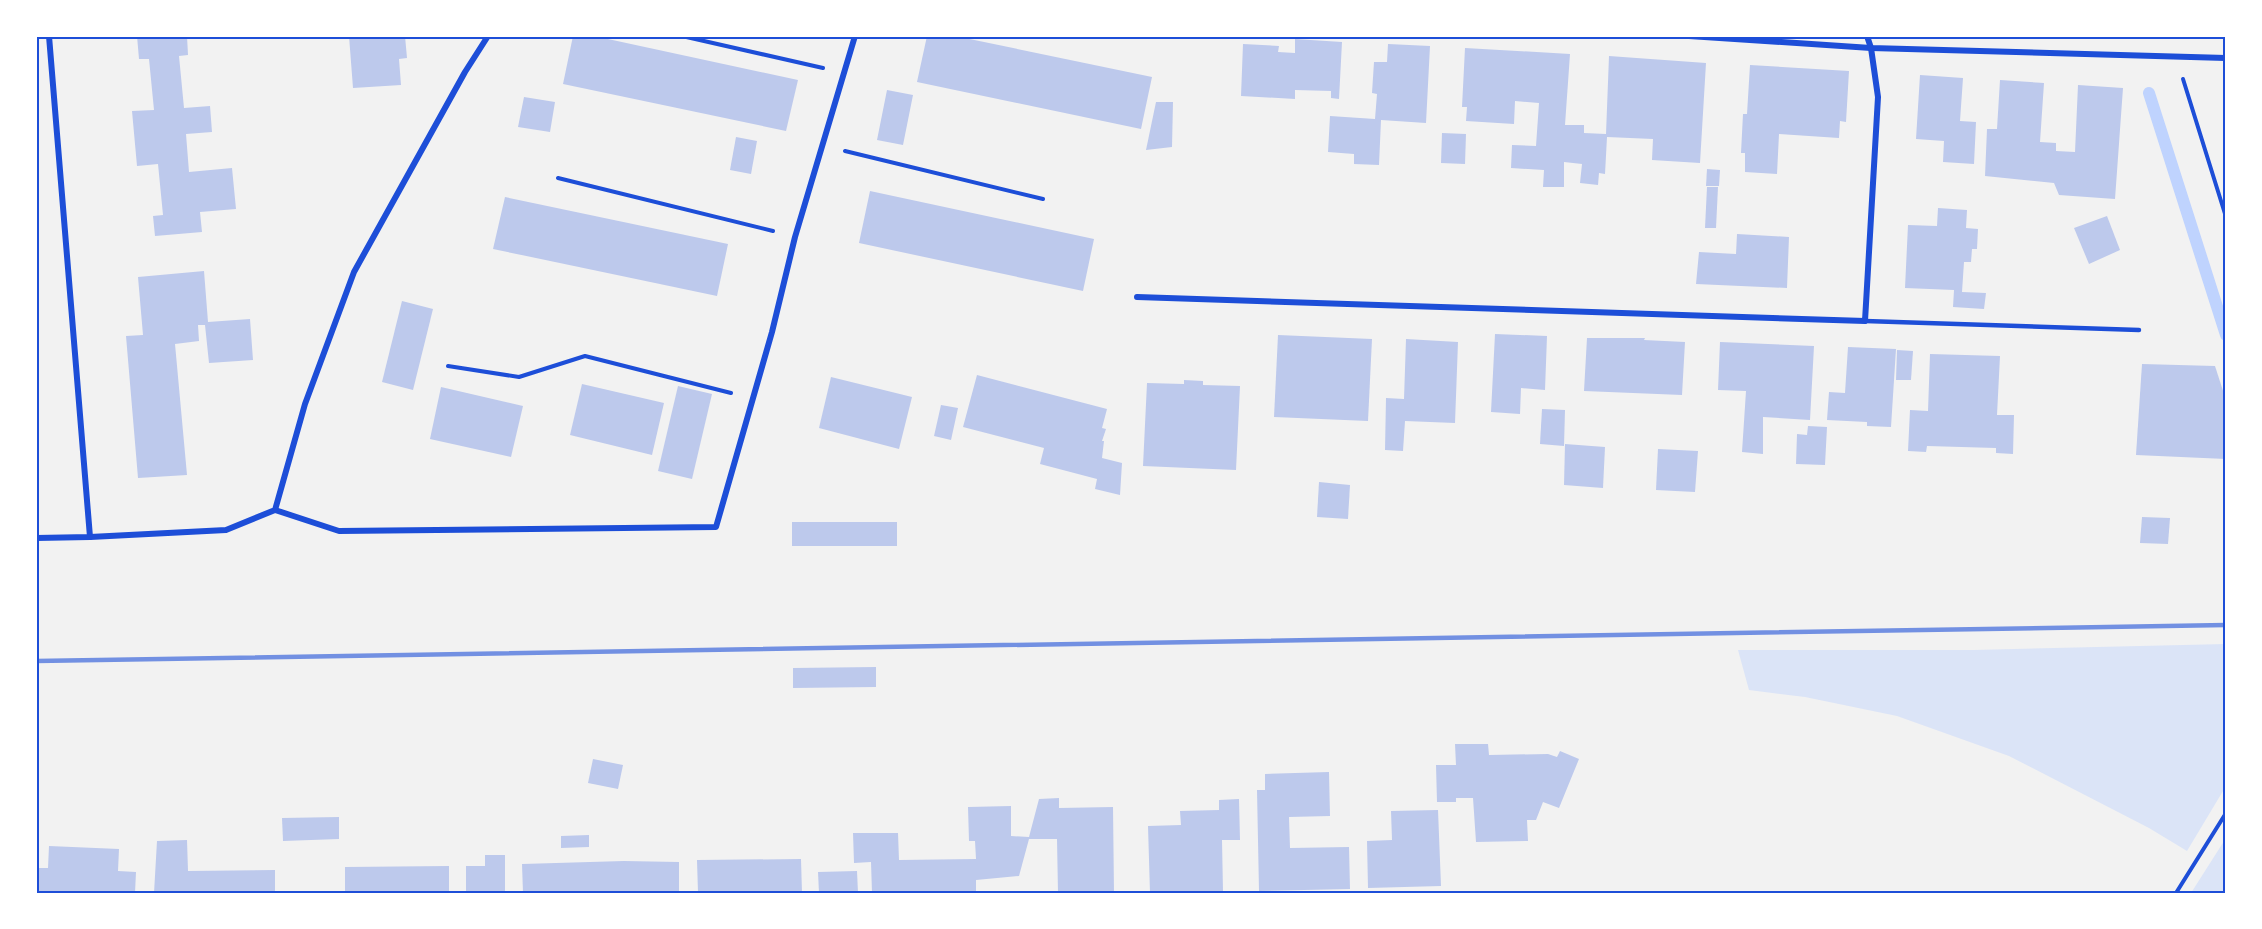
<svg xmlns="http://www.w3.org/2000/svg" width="2262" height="929" font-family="Mulish,sans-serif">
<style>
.green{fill:#dbe4f7}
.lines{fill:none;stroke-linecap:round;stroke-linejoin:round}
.stream{stroke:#bfd3fe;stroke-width:12}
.building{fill:#bdc9ec}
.path{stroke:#1d4ed8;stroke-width:4}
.service{stroke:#1d4ed8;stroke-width:4.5}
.minor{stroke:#1d4ed8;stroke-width:6}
.rail{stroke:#7290e2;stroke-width:4.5}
.neatline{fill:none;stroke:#1d4ed8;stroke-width:2}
</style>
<rect width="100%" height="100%" fill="#f2f2f2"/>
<g class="green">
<path d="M2226 644V786L2187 851 2149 828 2009 756 1897 716 1805 697 1749 690 1738 650H1974Z"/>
<path d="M2226 838V893H2191Z"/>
</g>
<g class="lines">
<path class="stream" d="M2149 93 2226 335"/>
</g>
<g class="building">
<path d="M137 36H187L188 55 179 56 184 108 210 106 212 132 186 134 189 172 232 168 236 209 200 212 202 232 155 236 153 216 163 215 158 164 137 166 132 111 154 110 149 59H139Z"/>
<path d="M349 36H405L407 58 399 59 401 85 353 88Z"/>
<path d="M573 36H594L798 80 786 131 563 84Z"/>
<path d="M927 36H955L1152 77 1141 129 917 82Z"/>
<path d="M1295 39 1342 42 1339 99 1331 98V91L1295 90V99L1241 96 1243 44 1279 46 1278 52 1295 53Z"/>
<path d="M1388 44 1430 46 1426 123 1381 120 1379 165 1354 164V154L1328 152 1330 116 1375 119 1377 94 1372 93 1374 62H1387Z"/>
<path d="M1465 48 1570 54 1565 125H1584V133L1606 134 1609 56 1706 63 1700 163 1652 160 1653 139 1607 137 1605 174 1599 173 1598 185 1580 183 1582 164 1564 162V187H1543L1544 170 1511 168 1512 145 1536 146 1539 103 1515 101 1514 124 1466 121 1467 107H1462Z"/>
<path d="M1750 65 1849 71 1846 122 1840 121 1839 138 1779 134 1777 174 1745 172V153H1741L1743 114H1747Z"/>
<path d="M1920 75 1963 78 1960 121 1976 122 1974 164 1943 162 1944 141 1916 139Z"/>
<path d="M2000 80 2044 83 2040 142 2056 143V151L2075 152 2078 85 2123 88 2115 199 2059 195 2054 183 1985 176 1987 129H1997Z"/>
<path d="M887 90 913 95 903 145 877 140Z"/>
<path d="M524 97 555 102 550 132 518 127Z"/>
<path d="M1156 102H1173L1172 147 1146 150Z"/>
<path d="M1442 133 1466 134 1465 164 1441 163Z"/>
<path d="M736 137 757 141 751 174 730 170Z"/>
<path d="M1707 169 1720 170 1719 186H1706Z"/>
<path d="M1707 187H1718L1716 228H1705Z"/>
<path d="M870 191 1094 239 1083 291 859 243Z"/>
<path d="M505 197 728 244 717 296 493 249Z"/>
<path d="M1938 208 1967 210 1966 228 1978 229 1977 249H1972L1971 262H1964L1962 292 1986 293 1984 309 1953 307 1954 290 1905 288 1908 225 1937 226Z"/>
<path d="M2107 216 2120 250 2089 264 2074 228Z"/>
<path d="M1737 234 1789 237 1787 288 1696 284 1699 252 1736 254Z"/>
<path d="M204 271 208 322 250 319 253 360 209 363 205 325H198L199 341 175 344 187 475 138 478 126 336 143 335 138 277Z"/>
<path d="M402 301 433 309 413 390 382 382Z"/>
<path d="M1495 334 1547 336 1545 390 1521 388 1520 414 1491 412Z"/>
<path d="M1278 335 1372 339 1368 421 1274 417Z"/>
<path d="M1587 338H1645L1644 340 1685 342 1682 395 1584 391Z"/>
<path d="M1406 339 1458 342 1455 423 1405 421 1403 451 1385 450 1386 398 1404 399Z"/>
<path d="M1720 342 1814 346 1810 420 1763 417V454L1742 452 1746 391 1718 390Z"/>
<path d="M1848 347 1896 349 1891 427 1867 426V422L1827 420 1829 392 1845 393Z"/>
<path d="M1897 350 1913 351 1911 380H1896Z"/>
<path d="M1930 354 2000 356 1997 415H2014L2013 454 1996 453V448L1927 446 1926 452 1908 451 1910 410 1928 411Z"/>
<path d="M2142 364 2215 366 2225 397 2226 459 2136 455Z"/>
<path d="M977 375 1107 409 1102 428 1106 429 1102 441H1104L1102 458 1122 463 1120 495 1095 489 1097 479 1040 464 1044 448 963 427Z"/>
<path d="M831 377 912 397 899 449 819 428Z"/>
<path d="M1184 380 1203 381V385L1240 386 1236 470 1143 466 1147 383 1184 384Z"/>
<path d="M582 384 664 403 652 455 570 435Z"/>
<path d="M678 386 712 394 692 479 658 471Z"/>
<path d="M441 387 523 406 511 457 430 439Z"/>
<path d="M941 405 958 408 951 440 934 436Z"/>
<path d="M1542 409 1565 410 1564 446 1540 444Z"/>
<path d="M1808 426 1827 427 1825 465 1796 464 1797 434 1807 435Z"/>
<path d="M1565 444 1605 447 1603 488 1564 485Z"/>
<path d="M1658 449 1698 451 1695 492 1656 490Z"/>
<path d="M1319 482 1350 485 1348 519 1317 517Z"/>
<path d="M2142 517 2170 518 2168 544 2140 543Z"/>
<rect x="792" y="522" width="105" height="24"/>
<path d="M876 667V687L793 688V668Z"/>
<path d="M1455 744H1488L1489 755 1548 754 1557 757 1560 751 1579 759 1559 808 1543 802 1536 820H1527L1528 841 1476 842 1473 798H1456V802H1437L1436 765H1456Z"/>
<path d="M593 759 623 765 618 789 588 783Z"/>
<path d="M1329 772 1330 816 1289 817 1290 848 1349 847 1350 889 1259 891 1257 790H1265V774Z"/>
<path d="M1059 798V808L1113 807 1114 893H1058L1057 839H1029L1019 876 976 880V893H872L871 862 854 863 853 833H898L899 860 976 859 975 841H969L968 807 1011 806V836L1029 837 1039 799Z"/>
<path d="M1239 799 1240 840H1222L1223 892 1150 893 1148 826 1181 825 1180 811 1219 810V800Z"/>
<path d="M1438 810 1441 886 1368 888 1367 841 1392 840 1391 811Z"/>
<path d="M339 817V839L283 841 282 818Z"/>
<path d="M589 835V847L561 848V836Z"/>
<path d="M187 840 188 871 275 870V893H154L157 841Z"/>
<path d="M49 846 119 849 118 871 136 872 135 893H36V868H48Z"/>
<path d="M485 855H505V893H466V866H485Z"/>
<path d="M801 859 802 893H698L697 860Z"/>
<path d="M624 861 679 862V893H523L522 864Z"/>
<path d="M449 866V893H345V867Z"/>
<path d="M857 871 858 893H819L818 872Z"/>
</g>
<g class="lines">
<g class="path">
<path d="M682 36 823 68"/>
<path d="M2183 79 2226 217"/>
<path d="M845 151 1043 199"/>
<path d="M558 178 773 231"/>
<path d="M448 366 519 377 585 356 731 393"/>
<path d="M2176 893 2226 813"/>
</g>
<path class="service" d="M1865 321 2139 330"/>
<g class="minor">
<path d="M49 36 90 537"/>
<path d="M1689 36 1871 48 2226 58"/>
<path d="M1137 297 1865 321 1878 97 1871 48 1867 36"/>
<path d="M275 510 339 531 716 527 772 332 795 237 855 36"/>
<path d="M36 538 90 537 226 530 275 510 305 404 354 272 465 72 488 36"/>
</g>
<path class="rail" d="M36 661 2226 625"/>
</g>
<rect width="2262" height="929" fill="none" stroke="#ffffff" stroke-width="75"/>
<rect x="38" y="38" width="2186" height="854" class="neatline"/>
</svg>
